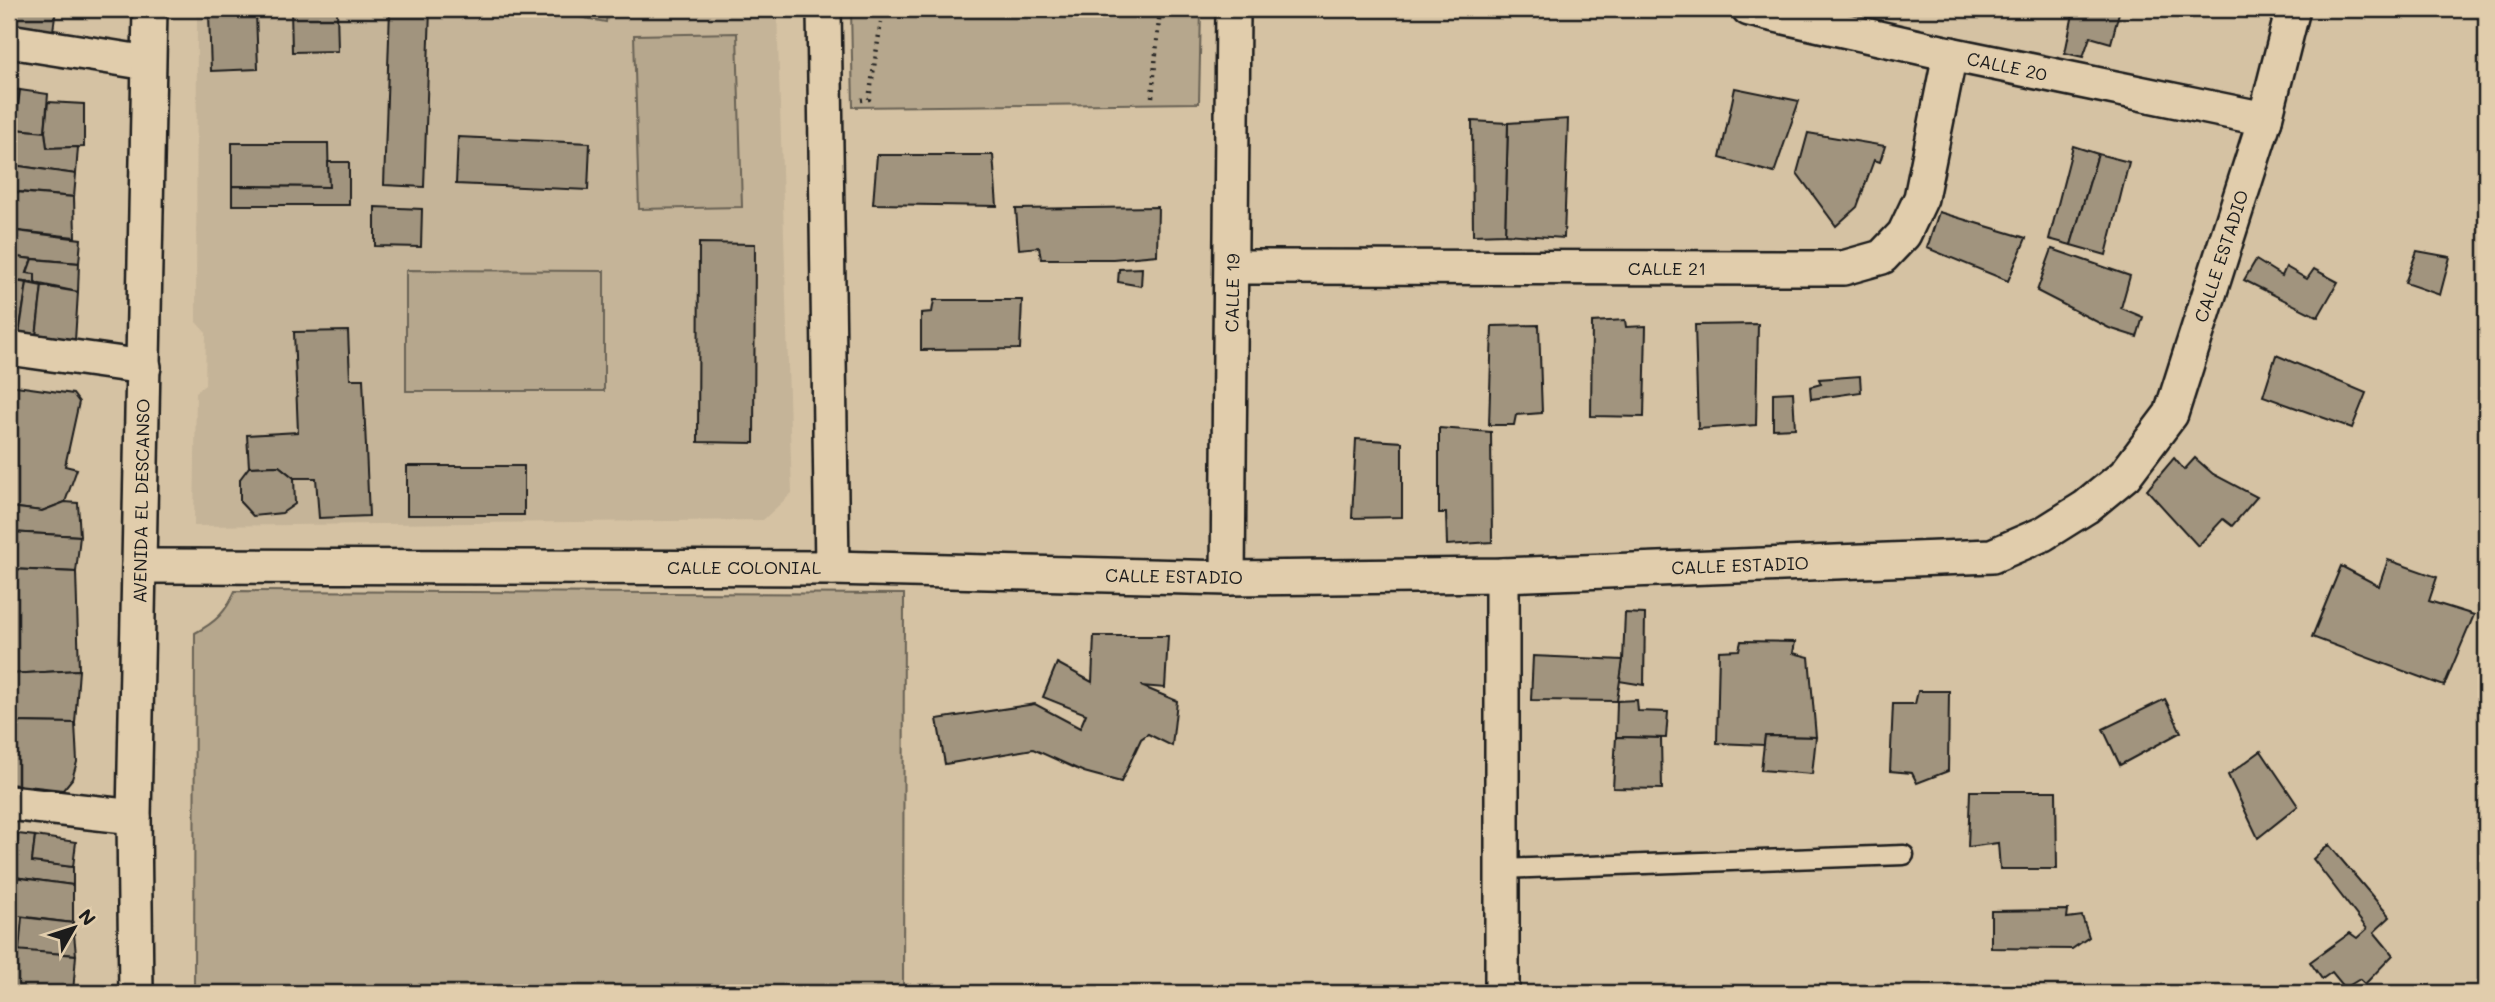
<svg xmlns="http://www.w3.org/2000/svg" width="2495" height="1002" font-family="Mali,sans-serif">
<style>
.built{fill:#c5b498}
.green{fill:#b6a78d;stroke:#696254;stroke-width:2}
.building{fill:#a1947e;stroke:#1c1c1c;stroke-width:2}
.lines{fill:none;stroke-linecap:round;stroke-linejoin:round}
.lane-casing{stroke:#1c1c1c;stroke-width:23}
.street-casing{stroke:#1c1c1c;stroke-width:38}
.path{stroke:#1c1c1c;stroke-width:4.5;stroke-dasharray:2 5;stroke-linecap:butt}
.lane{stroke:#e1cdac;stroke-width:18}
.street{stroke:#e1cdac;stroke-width:33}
.labels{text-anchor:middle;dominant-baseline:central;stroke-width:5;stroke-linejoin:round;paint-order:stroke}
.street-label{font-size:18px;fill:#1c1c1c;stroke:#e1cdac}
</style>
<rect width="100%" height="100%" fill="#d5c2a3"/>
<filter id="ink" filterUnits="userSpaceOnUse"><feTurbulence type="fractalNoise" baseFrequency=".0143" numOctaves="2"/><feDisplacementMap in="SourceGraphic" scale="14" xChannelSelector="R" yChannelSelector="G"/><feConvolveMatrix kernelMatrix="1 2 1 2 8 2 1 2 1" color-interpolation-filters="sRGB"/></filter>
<g filter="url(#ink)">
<path class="built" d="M197 9H777L792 493 763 520 194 526 196 392 205 385 206 333 196 322Z"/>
<g class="green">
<path d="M537 9H608L606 22Z"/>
<path d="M851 9H1201L1199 103 853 107Z"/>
<path d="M737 33 742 207 639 209 634 35Z"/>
<path d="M406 270 604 271V391H406Z"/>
<path d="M235 591 904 594 903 993H194L195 633C216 622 226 612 235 591Z"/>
</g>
<g class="building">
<path d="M9 9H56L53 31 9 26Z"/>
<path d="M291 9H337L338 51 292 52Z"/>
<path d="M390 9H430L424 187 384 185Z"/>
<path d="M2074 9H2120L2111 43 2090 37 2083 57 2065 53Z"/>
<path d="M256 12 258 69 211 71 209 14Z"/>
<path d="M1735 88 1799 101 1774 173 1720 158Z"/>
<path d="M9 89 20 90 15 123H9Z"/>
<path d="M20 90 48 94 45 132 15 129Z"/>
<path d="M48 102 84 104V147L47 148 45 132Z"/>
<path d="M1568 119 1564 238 1505 234 1508 123Z"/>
<path d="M1472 121 1508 123 1505 234 1473 235Z"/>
<path d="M15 129 45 132 47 148 78 147 76 174 12 165Z"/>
<path d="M1808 133 1885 146 1880 162 1874 160 1857 207 1836 226 1797 173Z"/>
<path d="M458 137 590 143 588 190 456 184Z"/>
<path d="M232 143H328L329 187 232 186Z"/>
<path d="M2073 146 2098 154 2071 245 2049 239Z"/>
<path d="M2098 154 2129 162 2106 255 2071 245Z"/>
<path d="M877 155H993L997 206 873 204Z"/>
<path d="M328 162H349V205H232V186L329 187Z"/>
<path d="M12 165 76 174 74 197 9 191V174L13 175Z"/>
<path d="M15 192 74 197 75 237 9 230Z"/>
<path d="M375 207 422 209 421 247 375 246Z"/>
<path d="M1158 207 1157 255 1113 259H1041L1039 247 1019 249 1016 209Z"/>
<path d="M1939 212 2026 238 2008 281 1927 248Z"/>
<path d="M9 230 16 231 14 257 9 256Z"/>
<path d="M16 231 81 239 79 263 14 257Z"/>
<path d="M699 243 755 244 754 443 698 442Z"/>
<path d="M2052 249 2130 276 2121 308 2143 317 2137 337 2109 328 2037 291Z"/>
<path d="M2417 251 2450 257 2440 295 2405 283Z"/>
<path d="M9 256 32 259 27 273 35 274V283L9 280Z"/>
<path d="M32 259 79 263 78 292 35 283V274L27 273Z"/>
<path d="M2256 260 2282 276 2286 267 2307 279 2314 269 2338 282 2318 317 2244 280Z"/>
<path d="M1142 268 1141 286 1118 282 1119 269Z"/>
<path d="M9 280 27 283 20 327H9Z"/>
<path d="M27 283 42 286 36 337 19 335Z"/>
<path d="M42 286 78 292 75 341 36 337Z"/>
<path d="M934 300H1022L1020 349 921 350V313L932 312Z"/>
<path d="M1625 320 1626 327 1646 326 1644 417 1591 416 1592 322Z"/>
<path d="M1758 324 1756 425 1698 429 1695 325Z"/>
<path d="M1539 325 1542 413 1516 415 1514 425H1489L1492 326Z"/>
<path d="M348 331 350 379H363L369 516 319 518 316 478H294L279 466 249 467 247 435 298 432 294 332Z"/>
<path d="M2276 355 2366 393 2352 428 2263 396Z"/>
<path d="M1860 376 1861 392 1811 399 1810 387 1821 384 1819 379Z"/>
<path d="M9 385 73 394 79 402 65 466 77 469 65 502 42 511 9 507Z"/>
<path d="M1793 392 1795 428 1773 429V393Z"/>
<path d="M1439 428 1491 432 1492 542 1447 545 1446 513H1439Z"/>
<path d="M1356 439 1402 442V517L1352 518Z"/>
<path d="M2174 458 2184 470 2195 458 2213 474 2257 497 2232 526 2223 519 2198 546 2147 490Z"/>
<path d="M279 466 294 478 295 504 282 513 253 516 240 502V479L249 467Z"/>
<rect x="407" y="466" width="117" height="49"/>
<path d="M65 502 78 503 80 536 9 532V507L42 511Z"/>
<path d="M9 532 80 536 76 572 9 569Z"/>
<path d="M2388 560 2437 577 2429 601 2474 615 2444 686 2312 637 2341 566 2379 586Z"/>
<path d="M9 569 76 572 79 670 9 674Z"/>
<path d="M1625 613 1645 614 1644 685 1619 681 1623 660Z"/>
<path d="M1094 636H1168L1165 688 1141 686 1177 701 1172 746 1148 734 1141 739 1121 782 1084 772 1033 749 945 764 937 719 1035 704 1080 728 1086 714 1043 697 1057 663 1092 682Z"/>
<path d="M1741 641 1795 642 1793 653 1809 657 1816 737 1765 736 1764 745 1717 743 1719 651 1739 650Z"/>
<path d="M1533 656 1623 660 1617 701 1531 700Z"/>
<path d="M79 670 75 723 9 722V674Z"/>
<path d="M1918 691H1949L1948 771 1917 783 1912 773 1890 771 1893 704H1915Z"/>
<path d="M2165 699 2181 732 2120 765 2103 729Z"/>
<path d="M1637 700 1638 711 1668 712 1666 738 1616 737 1617 701Z"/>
<path d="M9 722 75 723 77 762 72 779 63 790 9 784Z"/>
<path d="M1765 736 1816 737 1812 774 1761 770Z"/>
<path d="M1616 737 1661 738 1662 789 1613 788Z"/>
<path d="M2261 751 2298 806 2258 838 2228 775Z"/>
<path d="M1970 791H2056L2057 869H2000L1998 843 1968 847Z"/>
<path d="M9 833 18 834 12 905H9Z"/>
<path d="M18 834 35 836 32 862 73 867V885L14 877Z"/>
<path d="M35 836 76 842 73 867 32 862Z"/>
<path d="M2329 845 2390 917 2374 932 2393 955 2365 984 2360 979 2345 988 2332 972 2322 979 2310 962 2350 933 2357 938 2367 929 2313 859Z"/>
<path d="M14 877 73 885V923L11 915Z"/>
<path d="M2068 910 2067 918 2082 916 2089 937 2072 949 1991 948V911Z"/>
<path d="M22 917 73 923 76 955 19 951Z"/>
<path d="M15 950 76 955 73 993 12 988Z"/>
<path d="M12 988 68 993H12Z"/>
</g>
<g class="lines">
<g class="lane-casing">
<path id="lane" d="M1501 869 1904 855"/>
</g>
<g class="street-casing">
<g id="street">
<path d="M824 9 832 568"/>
<path d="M1749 9 1950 54 2265 119"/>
<path d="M9 41 148 63"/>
<path d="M1232 267 1843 268 1882 257 1904 234 1921 198 1950 54"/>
<path d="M9 348 144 367"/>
<path d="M139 566 832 568 1228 578 1502 575 1992 556 2043 534 2086 507 2125 475 2171 414 2265 119 2293 9"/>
<path d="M1502 575V993"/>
<path d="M1228 578 1233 9"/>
<path d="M9 803 134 817"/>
<path d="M136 993 134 817 150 9"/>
</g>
</g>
<g class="path">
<path d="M1152 97 1160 9"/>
<path d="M861 100 869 99 883 9"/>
</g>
<use href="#lane" class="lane"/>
<use href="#street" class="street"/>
</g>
</g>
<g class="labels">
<g class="street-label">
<text transform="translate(2007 66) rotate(12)">CALLE 20</text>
<text transform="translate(2221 256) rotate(-72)">CALLE ESTADIO</text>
<text x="1667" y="268">CALLE 21</text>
<text transform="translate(1232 293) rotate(-89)">CALLE 19</text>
<text transform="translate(141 501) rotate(-89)">AVENIDA EL DESCANSO</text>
<text transform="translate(1740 565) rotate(-2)">CALLE ESTADIO</text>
<text x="744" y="567">CALLE COLONIAL</text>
<text transform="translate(1174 576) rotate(1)">CALLE ESTADIO</text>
</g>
</g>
<rect width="2495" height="1002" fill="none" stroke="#e1cdac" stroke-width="35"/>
<rect x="18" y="18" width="2460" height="967" fill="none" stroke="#1c1c1c" stroke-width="2.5" filter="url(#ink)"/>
<g transform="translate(74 928) rotate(51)" stroke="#e1cdac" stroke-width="5" paint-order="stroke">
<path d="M0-5L12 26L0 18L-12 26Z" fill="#1c1c1c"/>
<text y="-10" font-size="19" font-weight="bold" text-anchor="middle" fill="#1c1c1c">N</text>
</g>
</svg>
